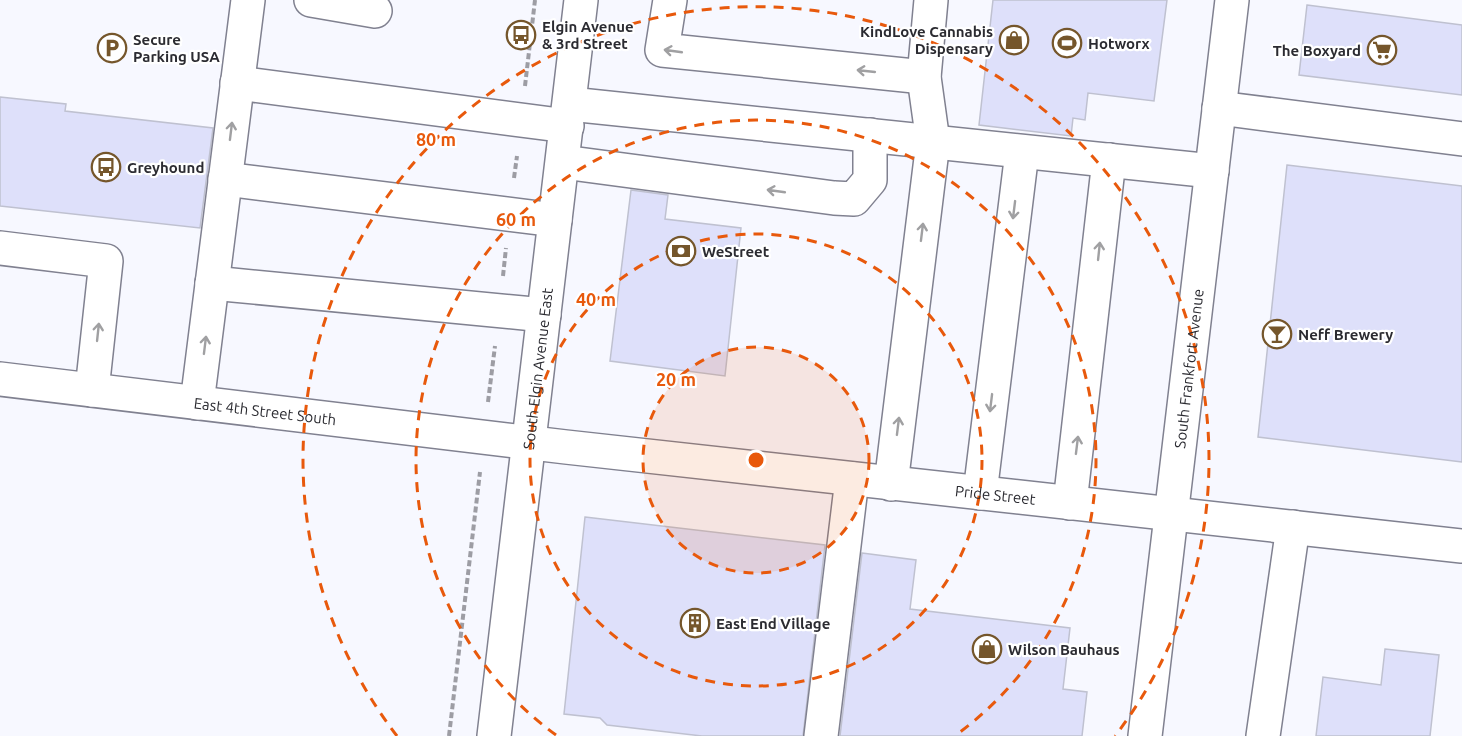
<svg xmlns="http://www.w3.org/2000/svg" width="1462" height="736" font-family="Ubuntu,sans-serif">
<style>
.building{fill:#dee0fa;stroke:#bfc1d0;stroke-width:1.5}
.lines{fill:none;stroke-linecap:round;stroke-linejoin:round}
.minor-casing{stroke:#808190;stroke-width:36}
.path{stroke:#9d9da4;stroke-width:4;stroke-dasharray:6 3;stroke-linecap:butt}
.minor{stroke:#fff;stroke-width:33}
.oneway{stroke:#a0a0a2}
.ring{fill:none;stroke:#e8590c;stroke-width:3;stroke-dasharray:10 8}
.labels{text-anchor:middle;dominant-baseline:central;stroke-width:4.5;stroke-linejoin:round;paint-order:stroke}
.poi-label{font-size:15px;font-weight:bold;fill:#2b2b31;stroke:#fff;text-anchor:start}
.street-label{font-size:15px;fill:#2b2b31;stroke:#fff}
.centre{fill:#e8590c;stroke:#fff;stroke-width:3}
.ring-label{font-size:18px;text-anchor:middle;font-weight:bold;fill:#e8590c;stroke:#fff;stroke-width:4.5;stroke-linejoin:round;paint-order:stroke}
</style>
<rect width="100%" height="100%" fill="#f7f8ff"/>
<g class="building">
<path d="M993 0H1167L1154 101 1088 93 1085 120 1073 118 1071 136 979 125Z"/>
<path d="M1307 5 1462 25V95L1299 75Z"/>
<path d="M0 97 66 104 65 111 213 128 200 228 0 206Z"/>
<path d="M1287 165 1462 186V462L1258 437Z"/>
<path d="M631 190 668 195 665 219 741 228 725 376 610 361Z"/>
<path d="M585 517 825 545 803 736H702L607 725 600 718 564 714Z"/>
<path d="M862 553 916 560 910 609 1070 628 1063 689 1087 692 1082 736H840Z"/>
<path d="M1385 649 1439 655 1430 736H1316L1323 677 1381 685Z"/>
</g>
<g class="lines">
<g class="minor-casing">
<g id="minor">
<path d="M311 0 375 11"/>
<path d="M670 0 662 50 924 77"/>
<path d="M237 83 567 126"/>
<path d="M570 104 1212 171"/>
<path d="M1219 108 1462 139"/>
<path d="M563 162 834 198 854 199 870 180V135"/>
<path d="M225 179 555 220"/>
<path d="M0 248 106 261 92 390"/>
<path d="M212 283 544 315"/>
<path id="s1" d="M0 379 566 447 1462 546"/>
<path d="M197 403 248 0"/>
<path d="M891 484 933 142 924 77 931 0"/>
<path d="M980 493 1022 152"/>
<path d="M1070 503 1109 160"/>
<path id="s2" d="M494 736 581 0"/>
<path d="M821 736 852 479"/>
<path id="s3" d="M1145 736 1232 0"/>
<path d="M1263 736 1293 527"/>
</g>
</g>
<g class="path">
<path d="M525 86 535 0"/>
<path d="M514 178 517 156"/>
<path d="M503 276 506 248"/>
<path d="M488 402 495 346"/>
<path d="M449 736 480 472"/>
</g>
<use href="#minor" class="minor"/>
</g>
<defs><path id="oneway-shaft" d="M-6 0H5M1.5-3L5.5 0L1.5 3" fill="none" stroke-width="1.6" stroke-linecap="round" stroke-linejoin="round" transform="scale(1.5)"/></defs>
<g class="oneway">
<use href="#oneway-shaft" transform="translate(673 51) rotate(-172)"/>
<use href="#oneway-shaft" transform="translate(866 71) rotate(-174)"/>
<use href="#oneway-shaft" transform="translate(231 131) rotate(-83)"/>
<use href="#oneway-shaft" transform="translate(776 191) rotate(-172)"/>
<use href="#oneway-shaft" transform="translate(1014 210) rotate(97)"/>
<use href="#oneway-shaft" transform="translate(922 232) rotate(-83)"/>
<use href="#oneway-shaft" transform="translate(1099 251) rotate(-84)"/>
<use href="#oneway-shaft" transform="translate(98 332) rotate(-84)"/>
<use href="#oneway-shaft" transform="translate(205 345) rotate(-83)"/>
<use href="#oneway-shaft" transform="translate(991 403) rotate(97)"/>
<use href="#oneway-shaft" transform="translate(898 426) rotate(-83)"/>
<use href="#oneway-shaft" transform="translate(1077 445) rotate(-83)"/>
</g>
<circle cx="756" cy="460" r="113" fill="#e8590c" fill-opacity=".12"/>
<g class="ring">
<circle cx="756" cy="460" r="113"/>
<circle cx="756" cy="460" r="226"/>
<path d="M556 735A340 340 0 1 1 956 735"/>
<path d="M397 736A453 453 0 1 1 1115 736"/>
</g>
<defs>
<g id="bus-ring" transform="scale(1.5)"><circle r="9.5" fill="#fff" stroke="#75562b" stroke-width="1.5"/><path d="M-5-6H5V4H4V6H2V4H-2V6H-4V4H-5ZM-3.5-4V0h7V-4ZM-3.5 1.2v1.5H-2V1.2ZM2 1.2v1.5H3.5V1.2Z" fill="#75562b"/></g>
<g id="shop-ring" transform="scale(1.5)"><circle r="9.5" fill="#fff" stroke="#75562b" stroke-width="1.5"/><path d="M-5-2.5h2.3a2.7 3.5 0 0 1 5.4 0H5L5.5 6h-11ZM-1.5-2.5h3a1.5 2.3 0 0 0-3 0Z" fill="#75562b"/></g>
<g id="stadium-ring" transform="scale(1.5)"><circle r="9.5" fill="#fff" stroke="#75562b" stroke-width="1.5"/><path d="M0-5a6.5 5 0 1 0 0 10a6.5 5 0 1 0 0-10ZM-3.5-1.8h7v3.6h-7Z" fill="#75562b"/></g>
<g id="parking-ring" transform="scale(1.5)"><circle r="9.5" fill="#fff" stroke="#75562b" stroke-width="1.5"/><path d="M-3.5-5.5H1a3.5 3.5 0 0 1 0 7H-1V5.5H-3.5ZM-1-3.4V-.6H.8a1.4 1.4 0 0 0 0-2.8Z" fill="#75562b"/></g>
<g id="supermarket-ring" transform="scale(1.5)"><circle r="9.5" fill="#fff" stroke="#75562b" stroke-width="1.5"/><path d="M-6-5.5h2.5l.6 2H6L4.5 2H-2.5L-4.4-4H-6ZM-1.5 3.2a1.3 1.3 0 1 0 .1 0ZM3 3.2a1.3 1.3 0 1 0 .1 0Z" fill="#75562b"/></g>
<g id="bank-ring" transform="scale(1.5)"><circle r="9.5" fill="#fff" stroke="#75562b" stroke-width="1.5"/><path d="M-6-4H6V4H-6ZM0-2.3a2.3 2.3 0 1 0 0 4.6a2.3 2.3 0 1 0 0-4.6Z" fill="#75562b"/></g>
<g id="bar-ring" transform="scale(1.5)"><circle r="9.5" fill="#fff" stroke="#75562b" stroke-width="1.5"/><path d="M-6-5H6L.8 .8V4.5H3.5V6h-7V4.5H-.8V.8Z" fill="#75562b"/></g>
<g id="building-ring" transform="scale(1.5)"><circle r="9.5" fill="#fff" stroke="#75562b" stroke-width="1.5"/><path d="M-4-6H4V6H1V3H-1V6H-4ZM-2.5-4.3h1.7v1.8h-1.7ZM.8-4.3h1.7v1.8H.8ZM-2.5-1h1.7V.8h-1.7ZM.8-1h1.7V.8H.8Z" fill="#75562b"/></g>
</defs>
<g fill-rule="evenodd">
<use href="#bus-ring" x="521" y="35"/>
<use href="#shop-ring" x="1014" y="40"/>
<use href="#stadium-ring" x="1067" y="43"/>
<use href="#parking-ring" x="112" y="48"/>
<use href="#supermarket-ring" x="1382" y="50"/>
<use href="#bus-ring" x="106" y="167"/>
<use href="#bank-ring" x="681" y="251"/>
<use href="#bar-ring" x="1277" y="334"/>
<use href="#building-ring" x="695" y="623"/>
<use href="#shop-ring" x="987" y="649"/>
</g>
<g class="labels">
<g class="poi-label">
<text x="542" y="26">Elgin Avenue<tspan x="542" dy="17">&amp; 3rd Street</tspan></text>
<text x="993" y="31" text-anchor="end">KindLove Cannabis<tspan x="993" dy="17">Dispensary</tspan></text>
<text x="133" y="39">Secure<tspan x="133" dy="17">Parking USA</tspan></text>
<text x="1088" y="43">Hotworx</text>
<text x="1361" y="50" text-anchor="end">The Boxyard</text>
<text x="127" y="167">Greyhound</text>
<text x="702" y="251">WeStreet</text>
<text x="1298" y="334">Neff Brewery</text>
<text x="716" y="623">East End Village</text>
<text x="1008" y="649">Wilson Bauhaus</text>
</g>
<g class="street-label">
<text stroke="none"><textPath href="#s2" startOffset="370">South Elgin Avenue East</textPath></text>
<text stroke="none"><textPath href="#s3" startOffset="370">South Frankfort Avenue</textPath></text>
<text stroke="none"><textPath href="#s1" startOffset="267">East 4th Street South</textPath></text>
<text stroke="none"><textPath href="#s1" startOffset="1002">Pride Street</textPath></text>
</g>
</g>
<circle cx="756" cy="460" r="9" class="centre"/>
<g class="ring-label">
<text x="436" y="146">80 m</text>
<text x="516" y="226">60 m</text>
<text x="596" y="306">40 m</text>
<text x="676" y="386">20 m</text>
</g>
</svg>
